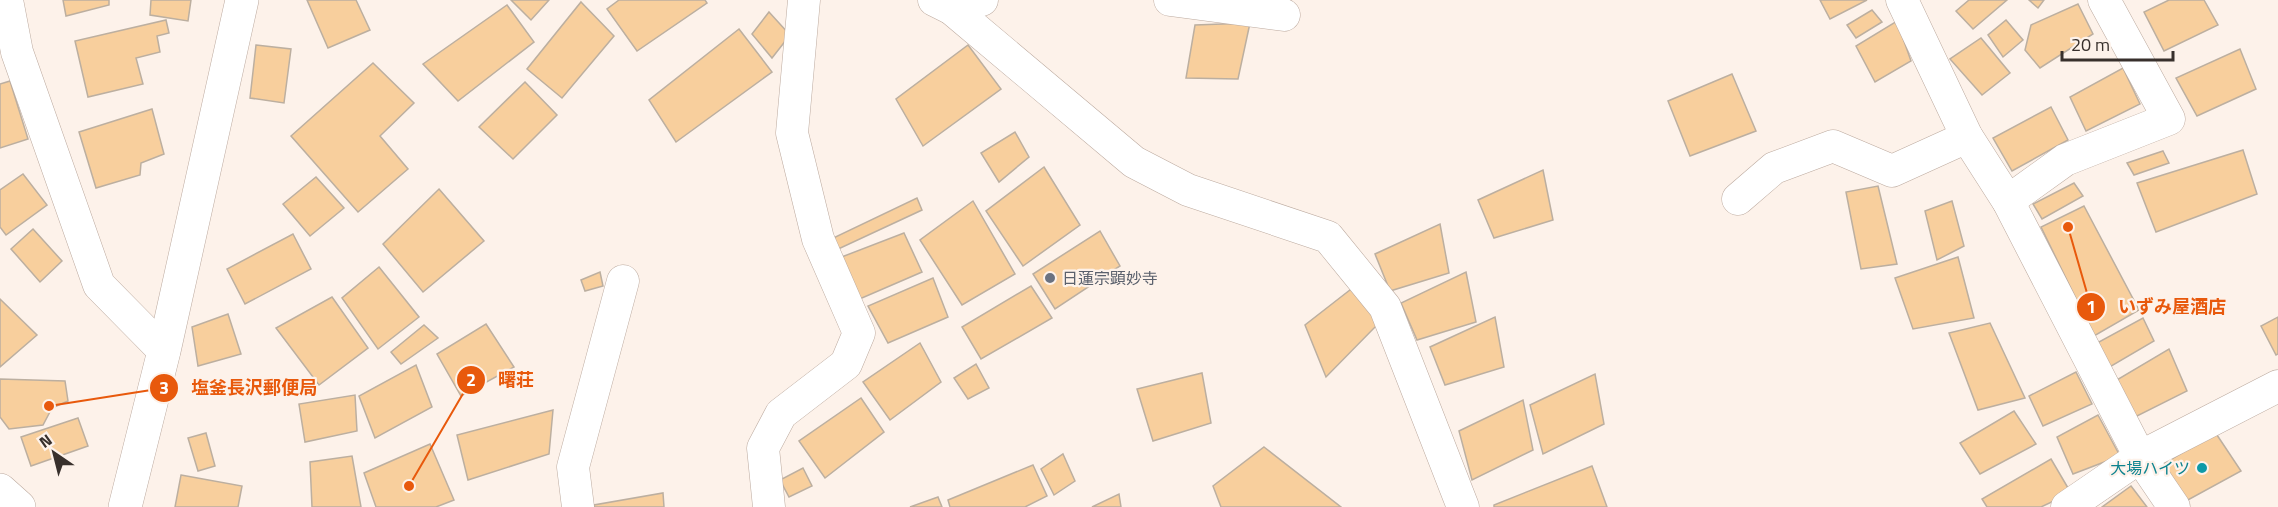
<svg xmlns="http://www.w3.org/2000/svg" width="2278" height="507" font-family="'Titillium Web','Noto Sans JP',sans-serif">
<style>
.building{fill:#f8cf9d;stroke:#bcafa0;stroke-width:1.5}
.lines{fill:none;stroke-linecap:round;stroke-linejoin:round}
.street-casing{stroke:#bcaa9f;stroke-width:33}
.secondary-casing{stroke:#bcaa9f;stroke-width:34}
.street{stroke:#fff;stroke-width:32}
.secondary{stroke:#fff;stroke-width:33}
.worship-dot{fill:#6b7280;stroke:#fdf2ea;stroke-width:2}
.culture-dot{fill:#0f9aa8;stroke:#fdf2ea;stroke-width:2}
.labels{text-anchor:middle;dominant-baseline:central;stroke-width:4.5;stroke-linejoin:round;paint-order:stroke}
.worship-label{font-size:16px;fill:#5b616d;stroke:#fdf2ea;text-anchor:start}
.culture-label{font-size:16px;fill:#0d838f;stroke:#fdf2ea;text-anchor:end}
.leader{fill:none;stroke:#e8590c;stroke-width:2}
.callout-dot{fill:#e8590c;stroke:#fdf2ea;stroke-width:2}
.mark-label{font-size:18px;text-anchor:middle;font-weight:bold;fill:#fff}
.callout-label{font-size:18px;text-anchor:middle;font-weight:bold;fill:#e8590c;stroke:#fdf2ea;stroke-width:4.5;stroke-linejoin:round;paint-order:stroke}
</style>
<rect width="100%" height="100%" fill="#fdf2ea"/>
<g class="building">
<path d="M63 0H109V5L66 16Z"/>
<path d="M151 0H191L188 21 150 15Z"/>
<path d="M307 0H356L370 30 328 48Z"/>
<path d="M511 0H549L531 20Z"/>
<path d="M619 0H705L707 3 637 51 607 9Z"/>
<path d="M1820 0H1867L1830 19Z"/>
<path d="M1969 0H2007L1973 29 1956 11Z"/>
<path d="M2029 0H2044L2038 8Z"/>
<path d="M2169 0H2204L2218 25 2164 51 2144 12Z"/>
<path d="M581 2 614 36 562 98 527 69Z"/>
<path d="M2078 4 2093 34 2040 68 2025 50 2031 25Z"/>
<path d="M507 5 534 42 458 101 423 64Z"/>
<path d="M1872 10 1882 22 1856 38 1847 25Z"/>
<path d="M769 12 790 35 772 58 752 34Z"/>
<path d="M166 20 169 33 157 36 160 52 136 58 143 84 88 97 75 41Z"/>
<path d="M2006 20 2023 40 2003 57 1988 35Z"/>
<path d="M1897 21 1911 61 1875 82 1856 46Z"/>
<path d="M1250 23 1238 79 1186 78 1195 25Z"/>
<path d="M739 29 772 72 676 142 649 100Z"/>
<path d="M1981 38 2010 73 1982 95 1950 59Z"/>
<path d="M256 45 291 49 284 103 250 98Z"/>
<path d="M968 45 1001 89 923 146 896 99Z"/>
<path d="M2240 49 2256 89 2197 116 2176 78Z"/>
<path d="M373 63 414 103 380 136 408 169 358 212 291 136Z"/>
<path d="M2123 68 2140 104 2086 131 2070 97Z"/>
<path d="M1732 74 1756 131 1690 156 1668 101Z"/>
<path d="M10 81 28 139 0 148V84Z"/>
<path d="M525 82 557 115 513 159 479 127Z"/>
<path d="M2051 107 2068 140 2012 171 1993 138Z"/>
<path d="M152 109 164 154 141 163 140 175 96 188 79 132Z"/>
<path d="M1015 132 1029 157 999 182 981 153Z"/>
<path d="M2243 150 2257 194 2156 232 2137 183Z"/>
<path d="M2163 151 2169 163 2134 175 2127 163Z"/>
<path d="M1044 167 1080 225 1023 266 986 211Z"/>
<path d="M1543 170 1553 220 1494 238 1478 200Z"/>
<path d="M23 174 47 205 6 235 0 227V190Z"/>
<path d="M316 177 344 208 310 236 283 204Z"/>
<path d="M2074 183 2083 196 2042 219 2033 204Z"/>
<path d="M1878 186 1897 264 1861 269 1846 192Z"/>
<path d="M439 189 484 241 423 292 383 244Z"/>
<path d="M917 198 922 210 834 251 829 240Z"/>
<path d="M973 201 1015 274 962 305 920 240Z"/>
<path d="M1952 201 1964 246 1937 260 1925 211Z"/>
<path d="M2084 206 2139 310 2094 336 2041 227Z"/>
<path d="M1440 224 1449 273 1390 291 1375 254Z"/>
<path d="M33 229 62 261 40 282 11 249Z"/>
<path d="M1100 231 1120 266 1055 309 1033 274Z"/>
<path d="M904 233 922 272 855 301 839 258Z"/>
<path d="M293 234 311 269 245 304 227 269Z"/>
<path d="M1958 257 1974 318 1913 329 1895 278Z"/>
<path d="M379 267 419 317 378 349 342 298Z"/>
<path d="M600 272 603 286 585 291 581 280Z"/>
<path d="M1466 272 1476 322 1417 340 1401 303Z"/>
<path d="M933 278 948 317 888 343 868 306Z"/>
<path d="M1031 286 1052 318 981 359 962 327Z"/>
<path d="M1355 286 1379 323 1326 377 1305 325Z"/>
<path d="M332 297 368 348 319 385 276 328Z"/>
<path d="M0 299 37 335 0 367Z"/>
<path d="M228 314 241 354 198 366 192 327Z"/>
<path d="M1495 317 1504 367 1445 385 1430 347Z"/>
<path d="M2278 317V354L2276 355 2261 326Z"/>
<path d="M2143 318 2154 341 2108 368 2097 343Z"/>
<path d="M1990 323 2025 398 1978 410 1949 333Z"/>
<path d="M486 324 514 367 461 396 437 354Z"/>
<path d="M424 325 438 338 401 364 391 352Z"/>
<path d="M920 343 941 382 890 420 863 382Z"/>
<path d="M2169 349 2187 391 2133 418 2115 381Z"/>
<path d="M976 364 989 388 968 399 954 378Z"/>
<path d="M416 365 432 407 375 438 359 396Z"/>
<path d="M2076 372 2092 404 2043 426 2029 396Z"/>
<path d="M1202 373 1211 423 1153 441 1137 389Z"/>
<path d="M1595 374 1604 424 1543 454 1530 405Z"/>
<path d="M0 379 65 381 68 401 52 408 43 425 9 429 0 417Z"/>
<path d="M355 395 357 431 305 442 299 404Z"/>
<path d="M861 398 884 432 825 478 799 441Z"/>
<path d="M1523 400 1533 450 1472 480 1459 431Z"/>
<path d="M553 410 549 454 468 480 457 435Z"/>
<path d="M2014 411 2036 444 1980 474 1960 443Z"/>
<path d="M2098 415 2120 456 2073 474 2057 437Z"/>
<path d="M78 418 88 446 31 466 21 437Z"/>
<path d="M2215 432 2241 471 2186 501 2162 465Z"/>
<path d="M206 433 215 466 198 471 188 438Z"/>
<path d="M430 444 454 500 436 507H376L364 473Z"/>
<path d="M1264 447 1341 507H1221L1213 486Z"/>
<path d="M1063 454 1075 481 1054 495 1041 469Z"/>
<path d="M352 456 361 507H312L310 462Z"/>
<path d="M2051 459 2071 493 2041 507H1987L1982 499Z"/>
<path d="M1033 465 1047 496 1025 507H950L948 500Z"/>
<path d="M1592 466 1607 507H1494V505Z"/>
<path d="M803 468 812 486 789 497 780 480Z"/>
<path d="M181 475 242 486 238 507H175Z"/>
<path d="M2131 486 2147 507H2102Z"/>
<path d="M663 493 664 507H594V505Z"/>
<path d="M1119 494 1121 507H1092Z"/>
<path d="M938 497 942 507H910Z"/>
</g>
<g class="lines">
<g class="street-casing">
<g id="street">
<path d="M7 0 17 52 99 285 164 351"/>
<path d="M934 0 952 9 1134 162 1188 190 1328 237 1385 307 1463 507"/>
<path d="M1170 0 1284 15"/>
<path d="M1902 0 1967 137 2008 201 2140 457 2174 507"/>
<path d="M952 9 982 0"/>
<path d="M1738 199 1774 168 1833 146 1892 171 1967 137"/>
<path d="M2008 201 2065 160 2169 119 2104 0"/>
<path d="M578 507 573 467 623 281"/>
<path d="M769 507 763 448 781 414 846 364 859 333 818 239 792 133 804 0"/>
<path d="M2067 507 2140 457 2278 386"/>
</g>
</g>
<g class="secondary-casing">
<g id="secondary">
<path d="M0 490 19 507"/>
<path d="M125 507 164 351 242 0"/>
</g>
</g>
<use href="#street" class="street"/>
<use href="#secondary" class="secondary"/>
</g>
<circle class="worship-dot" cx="1050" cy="278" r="6"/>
<circle class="culture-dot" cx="2202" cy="468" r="6"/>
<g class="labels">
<g class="worship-label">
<text x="1062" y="278">日蓮宗顕妙寺</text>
</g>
<g class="culture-label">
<text x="2190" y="468">大場ハイツ</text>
</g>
</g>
<path class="leader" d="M2068 227L2091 307M409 486L471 380M49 406L164 388"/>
<g class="callout-dot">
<circle cx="2068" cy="227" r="6"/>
<circle cx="409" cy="486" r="6"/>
<circle cx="49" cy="406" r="6"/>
<circle cx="2091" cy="307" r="15"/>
<circle cx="471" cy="380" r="15"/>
<circle cx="164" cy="388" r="15"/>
</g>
<g class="mark-label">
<text x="2091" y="313">1</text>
<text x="471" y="386">2</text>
<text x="164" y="394">3</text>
</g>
<g class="callout-label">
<text x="2172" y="313">いずみ屋酒店</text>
<text x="516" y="386">曙荘</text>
<text x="254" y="394">塩釜長沢郵便局</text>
</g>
<g transform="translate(54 453) rotate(325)" stroke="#fdf2ea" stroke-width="4.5" paint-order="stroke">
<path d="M0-4.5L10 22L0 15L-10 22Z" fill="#38302c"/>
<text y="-9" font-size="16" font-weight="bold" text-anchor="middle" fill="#38302c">N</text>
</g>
<path d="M2062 51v9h111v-9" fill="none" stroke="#38302c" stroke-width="3"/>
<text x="2071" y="51" font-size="18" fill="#38302c" stroke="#fdf2ea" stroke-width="4.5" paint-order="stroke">20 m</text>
</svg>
